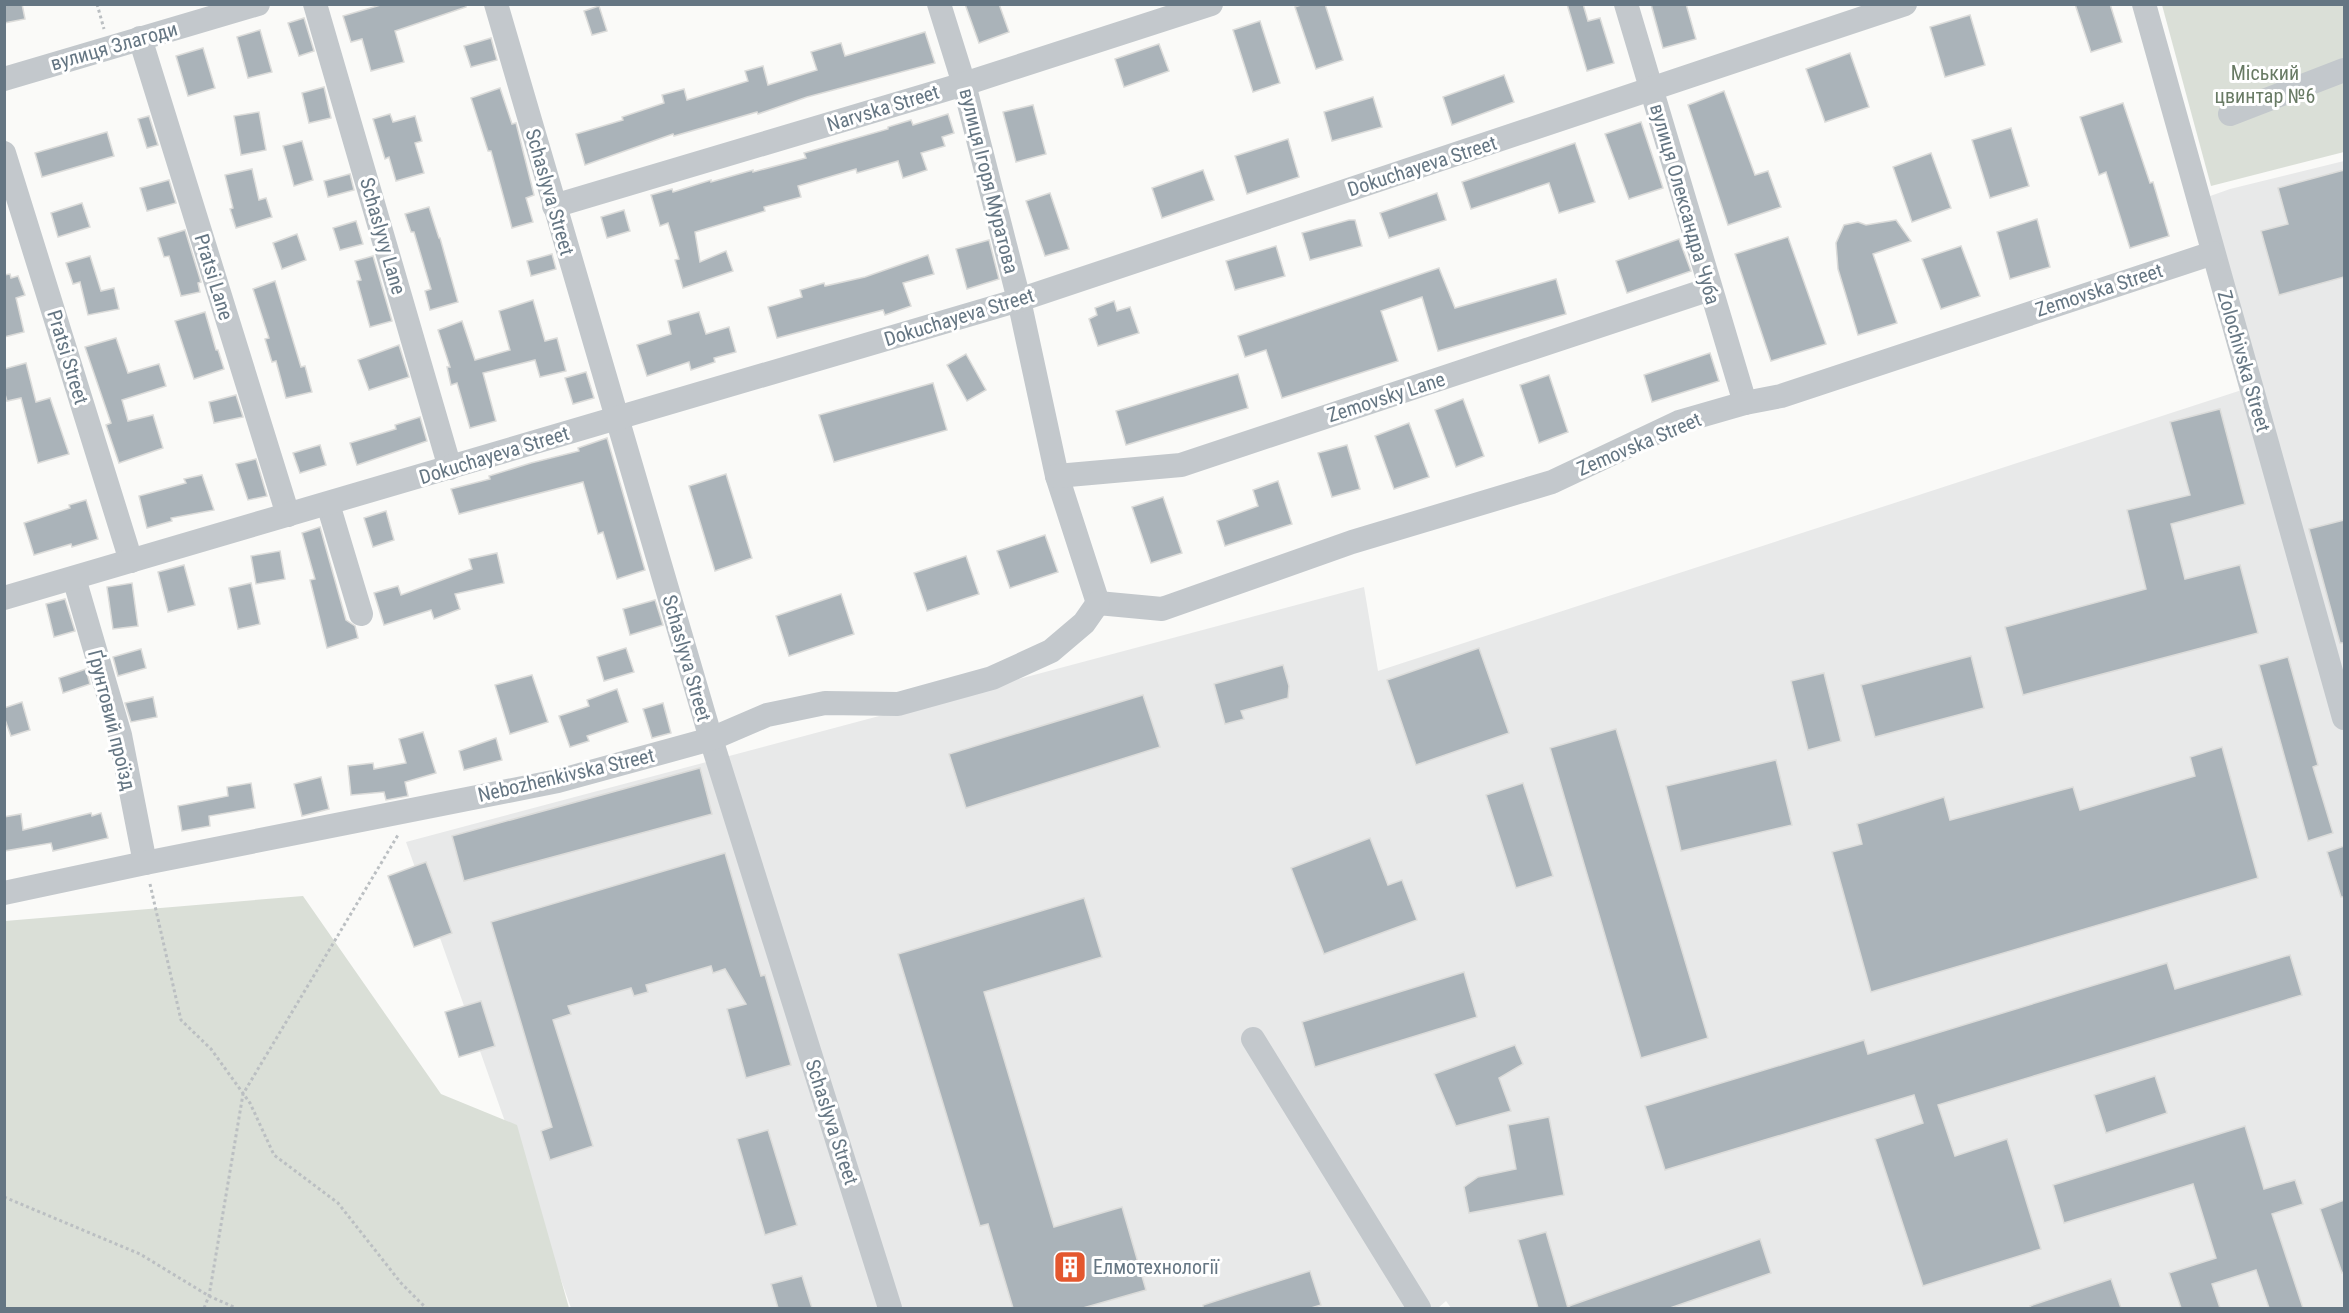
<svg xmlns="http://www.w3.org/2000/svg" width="2349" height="1313" font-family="'Roboto Condensed',sans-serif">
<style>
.built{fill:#e8e9e9}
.green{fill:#dadfd7}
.building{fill:#aab3b9;stroke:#dcdcda;stroke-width:1.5}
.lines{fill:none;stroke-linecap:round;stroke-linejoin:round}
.path{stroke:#bbbfc2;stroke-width:3;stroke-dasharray:3 3;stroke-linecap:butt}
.minor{stroke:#c3c8cc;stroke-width:24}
.labels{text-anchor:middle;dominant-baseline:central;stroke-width:6;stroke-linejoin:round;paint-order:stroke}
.street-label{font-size:20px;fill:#657683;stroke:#fff}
.park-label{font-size:20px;fill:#687a64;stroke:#fff}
.poi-label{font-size:20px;fill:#657683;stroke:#fff;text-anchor:start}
</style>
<rect width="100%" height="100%" fill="#fafaf8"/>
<path class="built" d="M2344 161V1308H1451L1446 1301 1438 1308H571L406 842 1364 587 1378 671 2251 387 2199 200 2230 189Z"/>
<g class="green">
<path d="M2162 5H2344V152L2211 186Z"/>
<path d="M303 896 441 1094 517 1125 569 1308H5V921Z"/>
</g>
<g class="building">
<path d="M4 4H22L25 19 4 23Z"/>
<path d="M384 4H466V7L395 31 404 62 371 71 362 39 351 42 343 16Z"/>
<path d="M965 4H999L1009 32 979 43Z"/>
<path d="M1304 4H1325L1343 60 1316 69 1295 7Z"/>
<path d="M1567 4H1583L1588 21 1600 18 1614 63 1587 71Z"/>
<path d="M1651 4H1686L1696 39 1663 48Z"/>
<path d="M2075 4H2110L2122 42 2091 52Z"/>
<path d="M599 6 607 31 592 35 584 11Z"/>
<path d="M1970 15 1985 65 1945 77 1930 27Z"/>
<path d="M304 18 314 51 299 56 288 23Z"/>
<path d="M1260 21 1280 83 1253 92 1233 30Z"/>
<path d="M260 30 272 72 248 78 237 37Z"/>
<path d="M925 32 935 63 807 97 758 114 757 112 674 136 673 134 585 165 576 134 623 120 622 117 664 103 662 95 684 89 687 100 748 81 745 71 763 66 768 85 817 70 811 52 841 43 845 56Z"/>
<path d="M491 38 497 60 471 67 464 46Z"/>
<path d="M1159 44 1169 71 1124 87 1115 59Z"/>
<path d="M203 48 215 88 188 96 176 56Z"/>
<path d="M1850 53 1869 107 1825 122 1806 69Z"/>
<path d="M1504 75 1514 102 1452 125 1443 97Z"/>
<path d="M324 87 331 118 309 123 302 93Z"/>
<path d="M500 88 512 124 516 123 534 195 526 198 533 222 512 228 491 151H488L471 98Z"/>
<path d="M1724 91 1755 175 1768 171 1781 207 1728 225 1688 105Z"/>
<path d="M1373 97 1382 127 1332 141 1324 112Z"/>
<path d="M2123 103 2150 183 2153 182 2169 236 2130 248 2106 172 2099 175 2080 117Z"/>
<path d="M1033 105 1046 154 1016 162 1003 112Z"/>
<path d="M259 112 266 150 241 155 234 116Z"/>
<path d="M390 114 393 122 415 116 422 141 415 143 424 173 396 181 389 157 385 159 373 119Z"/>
<path d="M948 114 954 133 942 137 945 146 921 153 927 170 903 178 898 161 857 173 856 169 798 186 801 197 764 207 765 211 695 232 700 262 726 251 733 271 683 288 675 260 679 259 668 223 660 226 651 195 672 189 673 192 711 180V182L753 170V172L806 158 804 153 888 129V127L911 120 913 125Z"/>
<path d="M149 116 158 145 147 148 138 119Z"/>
<path d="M1641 122 1663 188 1629 199 1605 134Z"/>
<path d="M2011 128 2029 186 1990 198 1972 140Z"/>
<path d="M107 132 114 156 42 177 35 153Z"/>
<path d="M1288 139 1299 177 1247 194 1235 156Z"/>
<path d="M302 141 313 180 294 186 283 146Z"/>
<path d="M1575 143 1595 202 1559 213 1549 183 1471 209 1462 182Z"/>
<path d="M1931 153 1951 208 1912 222 1893 167Z"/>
<path d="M252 169 259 200 266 198 272 217 236 228 230 209 233 208 225 175Z"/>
<path d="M1203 170 1214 200 1162 218 1152 188Z"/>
<path d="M2344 170V277L2279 295 2261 231 2288 224 2278 188Z"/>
<path d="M350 174 354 190 328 197 324 181Z"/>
<path d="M169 180 176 203 147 211 140 188Z"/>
<path d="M1050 193 1069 249 1045 256 1026 201Z"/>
<path d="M1437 193 1446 220 1389 238 1380 213Z"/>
<path d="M82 203 90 227 58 237 51 213Z"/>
<path d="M429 207 439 238H440L458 302 430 310 425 291 431 289 414 232H411L405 214Z"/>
<path d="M624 210 630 231 607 238 601 217Z"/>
<path d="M2037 219 2050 267 2010 279 1997 232Z"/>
<path d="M1349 220H1355L1362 246 1310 260 1302 233Z"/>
<path d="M1896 220 1911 241 1873 254 1897 323 1858 335 1838 269 1836 243 1844 225 1858 222 1866 225Z"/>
<path d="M356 221 363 244 340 250 333 228Z"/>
<path d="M185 230 201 282 198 283 200 292 181 296 169 256 164 257 158 238Z"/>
<path d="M297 234 306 260 282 269 273 243Z"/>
<path d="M1788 237 1826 344 1771 361 1735 254Z"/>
<path d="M1679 239 1691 271 1627 293 1616 261Z"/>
<path d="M989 240 999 279 967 289 956 249Z"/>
<path d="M1276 246 1285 276 1235 290 1226 261Z"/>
<path d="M1961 246 1980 296 1941 309 1922 259Z"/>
<path d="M552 254 556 269 531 276 527 261Z"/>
<path d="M928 255 934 274 903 283 911 306 885 315 883 310 777 338 768 307 802 297 800 290 824 283 825 286 865 277Z"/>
<path d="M90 256 101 291 114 288 119 309 88 315 80 282 73 284 66 263Z"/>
<path d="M373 256 392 321 370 327 357 281 361 280 355 261Z"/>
<path d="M1439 268 1455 308 1556 279 1566 314 1438 351 1422 297 1381 311 1398 361 1282 398 1266 350 1245 357 1238 336Z"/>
<path d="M10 274 11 278 18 276 25 295 16 298 24 332 4 337V275Z"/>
<path d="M275 281 301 367 305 366 312 392 286 398 276 361 272 362 265 339 269 338 253 289Z"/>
<path d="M533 300 545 341 557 338 566 371 540 377 535 360 483 373 496 421 470 428 457 383 451 385 447 367H450L438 330 462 321 475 360 510 350 499 311Z"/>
<path d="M1114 301 1117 311 1130 307 1139 333 1098 346 1089 319 1097 315 1095 308Z"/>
<path d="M205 312 216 350H218L224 369 194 379 175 321Z"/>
<path d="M699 312 706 334 729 327 736 352 714 358 715 362 691 370 689 362 647 376 637 345 671 334 668 321Z"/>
<path d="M116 338 128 373 159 364 166 386 122 400 128 421 153 415 163 448 119 463 106 425 111 423 85 347Z"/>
<path d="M399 345 409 377 369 390 358 360Z"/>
<path d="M1710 353 1719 381 1652 402 1644 375Z"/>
<path d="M966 354 986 390 967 401 947 365Z"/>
<path d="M26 363 36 402 50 398 69 454 38 463 21 398 7 401 4 391V369Z"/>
<path d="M586 372 594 398 573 404 565 378Z"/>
<path d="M1238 374 1248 408 1126 445 1116 411Z"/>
<path d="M1549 375 1568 432 1539 443 1520 385Z"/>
<path d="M933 383 947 430 834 462 819 415Z"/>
<path d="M236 395 243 417 214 423 209 402Z"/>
<path d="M1463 399 1484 456 1456 467 1435 410Z"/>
<path d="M2220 409 2245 504 2171 524 2185 579 2240 565 2258 633 2023 695 2005 627 2146 589 2127 510 2190 495 2170 422Z"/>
<path d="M420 417 427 441 357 465 350 443 396 429 395 425Z"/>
<path d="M1409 423 1429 477 1394 489 1375 436Z"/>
<path d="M607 438 645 570 617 579 603 532 598 534 583 482 459 514 451 489 490 479 489 476 531 463 579 451 578 448Z"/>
<path d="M320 445 326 465 300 473 293 453Z"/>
<path d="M1347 445 1360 489 1332 497 1318 453Z"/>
<path d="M256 459 267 496 248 500 236 464Z"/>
<path d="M726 474 752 558 715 571 689 486Z"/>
<path d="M202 475 214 510 171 518 172 521 147 528 139 496 186 483 184 479Z"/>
<path d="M1278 481 1292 524 1225 546 1217 521 1258 506 1253 490Z"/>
<path d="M1163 497 1182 553 1151 563 1132 507Z"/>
<path d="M86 500 98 539 72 547 71 544 34 555 24 523 70 508 69 505Z"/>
<path d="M386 511 394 540 373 547 364 518Z"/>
<path d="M2344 520V643H2340L2309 529Z"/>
<path d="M320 527 346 620 355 626 358 638 327 648 310 580 315 579 302 533Z"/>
<path d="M1045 535 1058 572 1010 588 997 551Z"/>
<path d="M280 551 285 579 256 584 251 556Z"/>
<path d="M497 553 504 583 455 594 460 609 434 619 431 610 384 625 374 593 398 586 401 595 472 569 469 559Z"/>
<path d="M966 556 979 594 927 611 914 573Z"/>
<path d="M184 565 195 605 168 612 158 572Z"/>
<path d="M132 583 138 626 113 629 107 587Z"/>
<path d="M251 583 260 624 238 629 229 588Z"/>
<path d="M841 594 854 634 789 656 776 616Z"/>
<path d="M65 599 75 631 54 637 46 604Z"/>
<path d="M655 600 663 625 630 635 623 609Z"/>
<path d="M626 648 634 672 604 681 597 657Z"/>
<path d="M1479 648 1509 733 1416 765 1387 680Z"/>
<path d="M141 649 146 668 118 676 113 657Z"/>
<path d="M1971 656 1984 708 1875 737 1861 685Z"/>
<path d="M2288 657 2318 765 2313 767 2333 833 2308 841 2259 665Z"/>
<path d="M1283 665 1289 686 1288 698 1241 711 1244 719 1225 724 1214 684Z"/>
<path d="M86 669 90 684 63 693 59 678Z"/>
<path d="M1824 673 1841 741 1808 750 1791 681Z"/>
<path d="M532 675 548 722 510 734 495 685Z"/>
<path d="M617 689 628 722 587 736 589 741 570 747 559 716 589 706 587 700Z"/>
<path d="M1143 695 1160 747 966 808 949 754Z"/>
<path d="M153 697 157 717 131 722 125 703Z"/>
<path d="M22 702 30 730 11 736 4 717V708Z"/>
<path d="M663 703 671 733 652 738 643 709Z"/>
<path d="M1616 729 1708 1038 1641 1058 1550 748Z"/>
<path d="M423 732 436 773 405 782 408 796 386 800 384 792 351 795 348 766 373 763 374 769 406 763 399 739Z"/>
<path d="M496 738 502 760 464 770 459 751Z"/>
<path d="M2222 747 2258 878 1871 992 1832 852 1862 844 1857 824 1944 797 1950 820 2073 787 2080 810 2195 776 2190 757Z"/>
<path d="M1776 760 1792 825 1681 851 1666 786Z"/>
<path d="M700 768 712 814 464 881 452 836Z"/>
<path d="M321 777 329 809 302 816 294 784Z"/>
<path d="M251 783 255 808 209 816 210 826 182 831 178 806 228 796 227 787Z"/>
<path d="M1523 783 1553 876 1516 888 1486 795Z"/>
<path d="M91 813 92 816 101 813 108 838 53 851 51 843 4 851V817L21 814 23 830Z"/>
<path d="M1370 838 1388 885 1402 880 1417 920 1324 954 1291 868Z"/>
<path d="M2344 846V897H2341L2327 852Z"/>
<path d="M725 853 761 976 765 975 791 1065 746 1078 727 1009 746 1004 725 969 713 973 711 966 646 985 648 992 634 996 631 988 568 1006 571 1014 553 1020 593 1146 550 1160 541 1131 552 1127 491 922Z"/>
<path d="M426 862 452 933 414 947 388 876Z"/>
<path d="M1084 898 1102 957 984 992 1054 1227 1122 1207 1146 1290 1083 1308H1013L988 1224 980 1226 898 954Z"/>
<path d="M2290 955 2302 995 1938 1105 1955 1156 2007 1139 2041 1249 1923 1286 1875 1139 1923 1123 1914 1095 1665 1170 1645 1106 1864 1040 1868 1054 2167 963 2175 989Z"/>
<path d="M1464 972 1477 1017 1315 1067 1302 1022Z"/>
<path d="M481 1001 495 1046 459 1057 445 1012Z"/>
<path d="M1515 1045 1523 1064 1499 1078 1511 1111 1456 1126 1434 1074Z"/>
<path d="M2155 1076 2167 1113 2106 1133 2094 1095Z"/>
<path d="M1549 1117 1564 1195 1469 1213 1464 1187 1478 1177 1516 1169 1508 1125Z"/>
<path d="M2245 1126 2264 1189 2295 1180 2303 1204 2272 1214 2303 1308H2269L2256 1270 2212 1284 2220 1308H2181L2169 1273 2216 1258 2193 1184 2064 1223 2053 1185Z"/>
<path d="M768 1130 797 1225 765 1235 737 1139Z"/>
<path d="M2344 1200V1272L2342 1273 2320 1209Z"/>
<path d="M1546 1232 1568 1308H1538L1518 1240Z"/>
<path d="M1760 1239 1771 1273 1670 1308H1570L1569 1306Z"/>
<path d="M1310 1271 1321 1305 1311 1308H1203V1305Z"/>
<path d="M802 1276 812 1308H778L771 1284Z"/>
<path d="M2111 1279 2121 1308H2031L2030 1306Z"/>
</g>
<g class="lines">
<g class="path">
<path d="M97 4 104 29"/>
<path d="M150 884 181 1020 211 1049 250 1103 274 1155 338 1203 401 1283 426 1308"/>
<path d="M4 1197 140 1254 209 1296 236 1308"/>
<path d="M204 1308 209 1296 243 1094 398 835"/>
</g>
<g class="minor">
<path d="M315 4 450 468"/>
<path d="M496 4 711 739 890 1308"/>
<path d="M939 4 964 84 1019 300 1057 476 1098 603"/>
<path d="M1626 4 1745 403"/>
<path d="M2144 4 2344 718"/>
<path d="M140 38 288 515"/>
<path d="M4 79 258 4"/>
<path d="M2230 114 2344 70"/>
<path d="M4 153 131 561"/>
<path d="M554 206 964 84 1211 4"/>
<path d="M1057 476 1181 465 1710 289"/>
<path d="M328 504 361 614"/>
<path d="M74 578 120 735 145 863"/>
<path d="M4 598 1019 300 1905 4"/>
<path d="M1098 603 1162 609 1352 542 1552 482 1679 422 1745 403 1781 396 2213 253"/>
<path d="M4 893 145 863 558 781 711 739 767 715 825 703 898 704 992 678 1051 651 1084 623 1098 603"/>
<path d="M1253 1039 1419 1308"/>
</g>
</g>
<defs>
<g id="building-square" transform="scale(1.725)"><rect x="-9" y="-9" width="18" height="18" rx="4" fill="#e4572e" stroke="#fff"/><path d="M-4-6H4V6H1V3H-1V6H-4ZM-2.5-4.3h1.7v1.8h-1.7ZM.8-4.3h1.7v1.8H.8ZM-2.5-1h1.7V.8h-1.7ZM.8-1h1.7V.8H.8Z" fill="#fff"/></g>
</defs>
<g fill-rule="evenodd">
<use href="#building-square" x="1070" y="1267"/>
</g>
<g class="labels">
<g class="street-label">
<text transform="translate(114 46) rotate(-16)">вулиця Злагоди</text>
<text transform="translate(883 108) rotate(-17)">Narvska Street</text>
<text transform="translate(1422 166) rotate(-18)">Dokuchayeva Street</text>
<text transform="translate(989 181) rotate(76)">вулиця Ігоря Муратова</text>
<text transform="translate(550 192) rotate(74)">Schaslyva Street</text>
<text transform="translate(1685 204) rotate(74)">вулиця Олександра Чуба</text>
<text transform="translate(383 236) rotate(74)">Schaslyvy Lane</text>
<text transform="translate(214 277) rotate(73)">Pratsi Lane</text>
<text transform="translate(2099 290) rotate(-18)">Zemovska Street</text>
<text transform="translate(959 317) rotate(-17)">Dokuchayeva Street</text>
<text transform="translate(68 357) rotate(73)">Pratsi Street</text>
<text transform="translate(2244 361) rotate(74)">Zolochivska Street</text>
<text transform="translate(1386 397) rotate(-18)">Zemovsky Lane</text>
<text transform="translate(1639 444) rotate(-23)">Zemovska Street</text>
<text transform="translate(494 455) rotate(-17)">Dokuchayeva Street</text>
<text transform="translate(687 658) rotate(74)">Schaslyva Street</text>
<text transform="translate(112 720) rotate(76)">Ґрунтовий проїзд</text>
<text transform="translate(566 775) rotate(-13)">Nebozhenkivska Street</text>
<text transform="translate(832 1122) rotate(72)">Schaslyva Street</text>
</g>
<g class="park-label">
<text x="2265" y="73">Міський<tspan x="2265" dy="23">цвинтар №6</tspan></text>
</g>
<g class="poi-label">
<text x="1093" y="1267">Елмотехнології</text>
</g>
</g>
<rect width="2349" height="1313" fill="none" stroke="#657683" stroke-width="12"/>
</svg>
